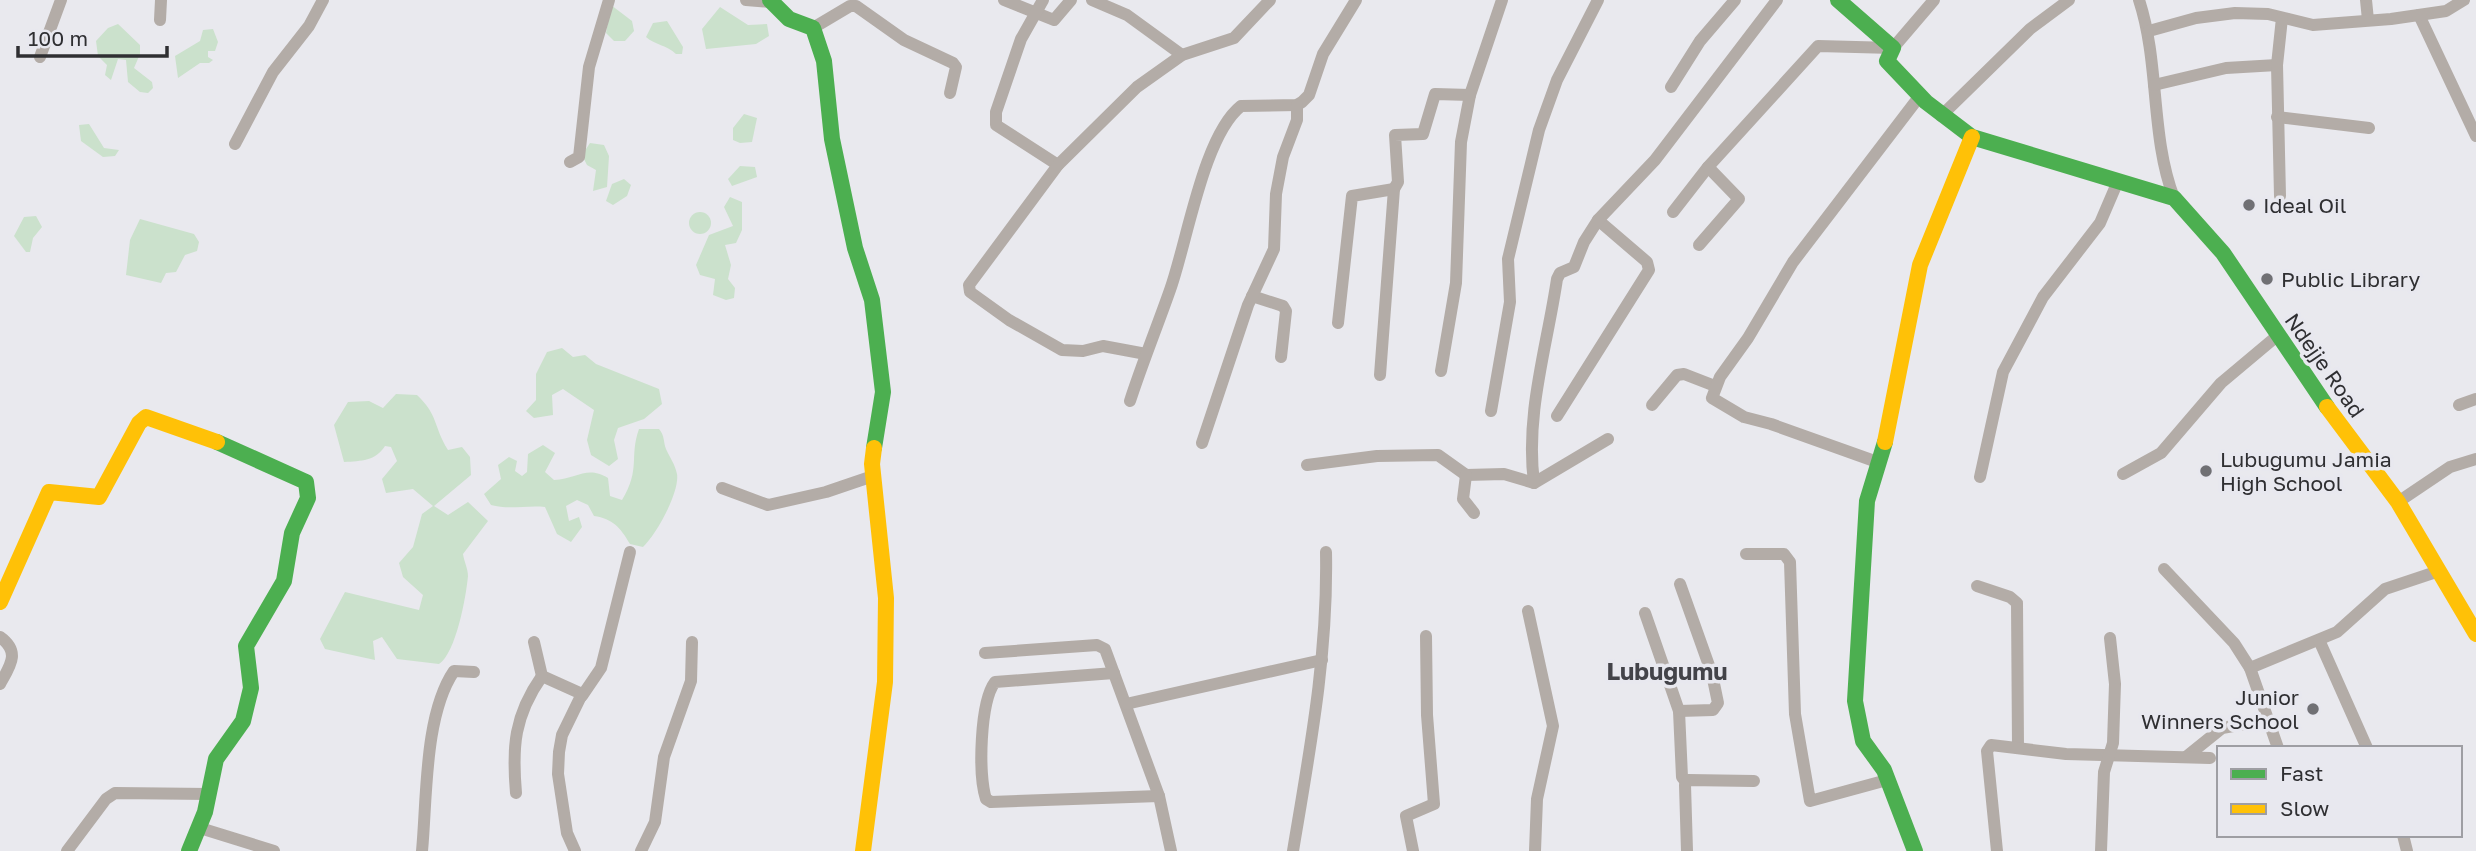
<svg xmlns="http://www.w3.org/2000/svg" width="2476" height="851" font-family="'Golos Text',sans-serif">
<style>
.green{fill:#cbe1cc}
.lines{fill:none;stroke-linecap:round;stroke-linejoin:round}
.street{stroke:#b3aca7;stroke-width:12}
.fast{stroke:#4caf50;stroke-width:16}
.slow{stroke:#ffc107;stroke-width:16}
.poi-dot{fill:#707074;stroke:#e8e8ef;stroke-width:2.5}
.labels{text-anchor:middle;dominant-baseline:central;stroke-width:7;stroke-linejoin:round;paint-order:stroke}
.poi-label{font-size:21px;fill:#2f2f32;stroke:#e8e8ef;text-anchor:start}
.street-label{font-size:21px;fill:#2f2f32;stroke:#e8e8ef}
.quarter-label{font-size:24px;font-weight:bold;fill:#434349;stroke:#e8e8ef}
</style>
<rect width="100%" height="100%" fill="#e9e9ee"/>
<g class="green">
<path d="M611 5 632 21 634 31 625 41H614L606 33Z"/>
<path d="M720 7 748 25 767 24 769 36 756 44 706 49 702 29Z"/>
<path d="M667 21 683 47 682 54H676C667 45 655 45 646 37L653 23Z"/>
<path d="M118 24 140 45V54L134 68 152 82 153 88 148 93 140 92 128 82 126 60 118 59 111 80 105 75 107 65 98 56 96 41 108 28Z"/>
<path d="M213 29 218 42 215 51H208V57L213 60 209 63H200L178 78 175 56 200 41 203 30Z"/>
<path d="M744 114 757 118 752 142 740 143 733 140V128Z"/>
<path d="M89 124 104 148 119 150 115 156 103 157 81 141 79 125Z"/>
<path d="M590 143 604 145 609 156 607 187 593 191 596 170 587 165 582 155Z"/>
<path d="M740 166 755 167 757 177 732 186 728 179Z"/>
<path d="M624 179 631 185 627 196 613 205 606 201 612 184Z"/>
<path d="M730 197 742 202V230L736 243 725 245 731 265 728 279 735 288 734 298 726 300 713 295 715 279 700 275 696 265 709 235 733 226 724 207Z"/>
<circle cx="700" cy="223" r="11"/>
<path d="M36 216 42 227 33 238 30 252H26L14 236 24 217Z"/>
<path d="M140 219 194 234 199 242 197 251 185 255 176 272 166 273 161 283 126 275 130 240Z"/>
<path d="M562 348 573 357 585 355 596 364 659 389 662 404 644 419 618 428 614 440 618 459 609 466 591 455 587 440 594 410 563 389 552 395 553 415 534 418 526 411 536 400V374L547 352Z"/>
<path d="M396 394 417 395C439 416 433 426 448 450L462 447 470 457 471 475 434 506 448 515 468 502 488 521 463 554C464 561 468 569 468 576 466 597 456 653 439 664L397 659 382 637 373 641 375 660 325 649 320 639 345 592 419 610 423 595 403 577 399 563 413 547 422 514 433 506 413 489 386 493 382 479 397 461 391 447 385 446C375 461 362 461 344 462L334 425 348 402 369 401 383 408Z"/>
<path d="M639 429H659C665 436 663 441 666 449 670 458 675 464 677 474 680 492 656 535 643 547L630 544C620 527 613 519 594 516L588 505 577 500 566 506 569 521 579 517 582 527 571 542 557 534 545 507C527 505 508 510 491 505L484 494 501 479 498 465 509 457 517 461 515 471 522 476 527 472 528 454 543 445 555 453 545 472 554 480C577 479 587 465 608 478L610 496 622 500C641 469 629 457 639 429Z"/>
</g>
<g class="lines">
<g class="street">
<path d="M746 0 770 2"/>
<path d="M1004 0 1054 20 1071 0"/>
<path d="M1043 0 1021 39 996 112V125L1058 165"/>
<path d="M1092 0 1127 15 1182 55"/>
<path d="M2139 0C2160 64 2150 135 2174 198"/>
<path d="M2366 0 2368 20"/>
<path d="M2419 15 2476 136"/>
<path d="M160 20 161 0"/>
<path d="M813 28 850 6H856L904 40 953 63 956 67 950 93"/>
<path d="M2149 31 2196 18 2235 13 2268 14 2313 25 2391 19 2446 11 2464 0"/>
<path d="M40 57 61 0"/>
<path d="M2154 85 2226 68 2277 65"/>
<path d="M1671 87 1700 41 1735 0"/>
<path d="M1941 116 2030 29 2069 0"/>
<path d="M2277 117 2369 128"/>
<path d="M235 144 273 72 309 26 323 0"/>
<path d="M570 162 579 157 589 67 609 0"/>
<path d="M2280 196 2277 65 2282 18"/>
<path d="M1673 212 1708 167 1818 46 1893 48 1934 0"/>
<path d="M1699 245 1739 199 1708 167"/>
<path d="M1252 296 1283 306 1286 311 1281 357"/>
<path d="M1338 323 1352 196 1394 189"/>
<path d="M1146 354 1103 346 1083 351 1062 350 1009 320 970 292 969 285 1058 165 1137 87 1182 55 1234 38 1270 0"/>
<path d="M1441 371 1456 283 1461 142 1470 95 1502 0"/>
<path d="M1380 375 1394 189 1398 182 1395 135 1423 134 1435 94 1470 95"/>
<path d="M1130 401C1142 364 1157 327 1170 290 1187 243 1203 136 1241 106L1297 105 1302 102 1309 95 1323 54 1356 0"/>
<path d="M1652 405 1677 375 1684 374 1715 386"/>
<path d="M2459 405 2476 399"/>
<path d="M1491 411 1510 302 1508 259 1539 130 1557 80 1598 0"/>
<path d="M1557 416 1649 270 1647 262 1598 220"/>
<path d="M1202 443 1248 305 1274 249 1276 194 1283 157 1297 120V105"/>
<path d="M1880 463 1771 424 1744 417 1712 398 1720 377 1748 338 1793 262 1919 97"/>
<path d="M1307 465 1377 456 1438 455 1466 475 1504 474 1534 483 1608 439"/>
<path d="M2123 474 2161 453 2221 383 2277 336"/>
<path d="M1466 475 1463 499 1474 513"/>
<path d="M1980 477 2003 372 2043 297 2100 223 2118 181"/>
<path d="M1534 483C1525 414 1547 347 1557 279L1560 273 1574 267 1584 242 1598 220 1655 160 1777 0"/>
<path d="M722 488 768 505 826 492 873 476"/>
<path d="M2398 502 2450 467 2476 459"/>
<path d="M1746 554H1784L1790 562 1795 714 1810 801 1887 780"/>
<path d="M2164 569 2234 643 2250 668 2337 632 2385 589 2439 571"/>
<path d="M1977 586 2010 597 2017 603 2018 747"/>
<path d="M1528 611 1553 726 1537 799 1535 851"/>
<path d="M1645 613 1679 711 1682 777 1686 782"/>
<path d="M0 637C21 652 10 666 0 684"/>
<path d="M2319 640 2367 748"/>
<path d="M534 642 542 676 582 694 562 735 559 752 558 774 567 833 575 851"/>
<path d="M985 653 1097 645 1105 649 1159 796 1171 851"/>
<path d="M2250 668 2278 748"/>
<path d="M1114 673 995 682C980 702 978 775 986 799L991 802 1159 796"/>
<path d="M582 696 601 668 630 552"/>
<path d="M1126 704 1322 660"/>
<path d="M1679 711 1713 710 1718 703 1712 674 1680 584"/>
<path d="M2186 757 2222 728 2267 720"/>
<path d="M516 793C512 747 514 716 542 676"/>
<path d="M200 828 274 851"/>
<path d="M2403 835 2407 851"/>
<path d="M67 851 106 799 115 793 209 794"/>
<path d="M422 851C427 799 424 715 454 671L474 672"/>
<path d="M641 851 655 822 664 757 691 681 692 642"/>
<path d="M1293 851C1310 749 1328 655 1326 552"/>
<path d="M1413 851 1406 816 1434 804 1427 715 1426 636"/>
<path d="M1687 851 1685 785 1688 780 1754 781"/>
<path d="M1997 851 1987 751 1991 745 2066 754 2210 758"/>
<path d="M2101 851 2104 772 2113 743 2115 684 2110 638"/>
</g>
<g class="fast">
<path d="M770 0 789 19 813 28 824 61 832 139 855 248 872 300 883 392 874 448"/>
<path d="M1838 0 1893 48 1887 61 1926 102 1972 137 2174 198 2223 253 2327 407"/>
<path d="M1885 442 1867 501 1855 701 1863 741 1884 770 1915 851"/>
<path d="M189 851 205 812 216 759 243 721 251 688 246 646 284 581 292 533 308 498 306 482 217 442"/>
</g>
<g class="slow">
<path d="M2327 407 2398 502 2476 634"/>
<path d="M1885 442 1920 265 1972 137"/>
<path d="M0 602 49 492 99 497 139 423 146 417 217 442"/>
<path d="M863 851 885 682 886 598 872 464 874 448"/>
</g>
</g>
<g class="poi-dot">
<circle cx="2249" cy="205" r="7"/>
<circle cx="2267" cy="279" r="7"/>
<circle cx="2206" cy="471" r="7"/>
<circle cx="2313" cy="709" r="7"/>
</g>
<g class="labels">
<g class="poi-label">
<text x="2263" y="205">Ideal Oil</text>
<text x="2281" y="279">Public Library</text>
<text x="2220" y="459">Lubugumu Jamia<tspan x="2220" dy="24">High School</tspan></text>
<text x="2299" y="697" text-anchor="end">Junior<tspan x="2299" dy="24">Winners School</tspan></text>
</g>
<g class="street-label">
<text transform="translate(2325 365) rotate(55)">Ndejje Road</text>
</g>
<g class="quarter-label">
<text x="1667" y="670">Lubugumu</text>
</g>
</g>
<rect x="2217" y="746" width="245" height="91" fill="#e8e8ef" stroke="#9e9ea3" stroke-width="2"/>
<rect x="2231" y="769" width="35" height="10" fill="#4caf50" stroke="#9e9ea3" stroke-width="2"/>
<text x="2280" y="781" font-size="21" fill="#2f2f32">Fast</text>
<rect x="2231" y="804" width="35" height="10" fill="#ffc107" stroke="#9e9ea3" stroke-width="2"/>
<text x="2280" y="816" font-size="21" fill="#2f2f32">Slow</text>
<path d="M18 46v10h149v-10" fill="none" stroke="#2f2f32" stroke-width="3.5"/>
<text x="28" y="46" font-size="21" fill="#2f2f32" stroke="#e8e8ef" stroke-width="5" paint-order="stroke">100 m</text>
</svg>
